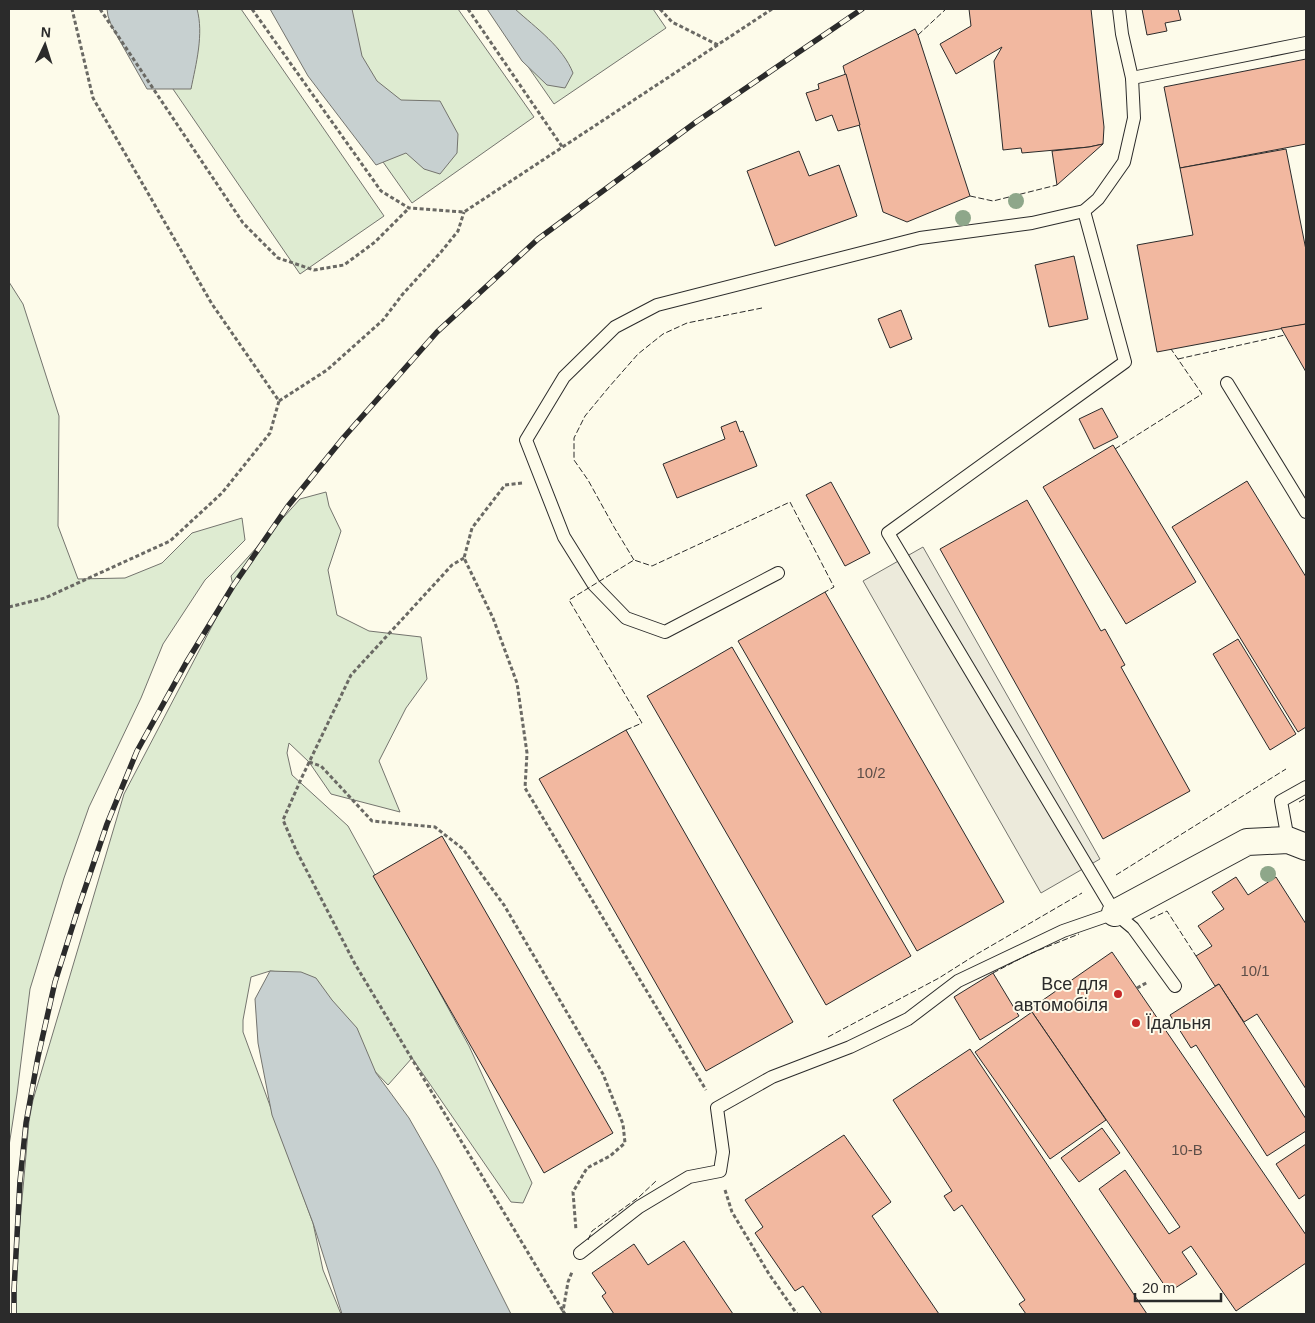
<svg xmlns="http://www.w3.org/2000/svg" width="1315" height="1323" font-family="Arial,sans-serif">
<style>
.green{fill:#deebd1;stroke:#74746e}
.parking{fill:#eceadb;stroke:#74746e}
.water{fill:#c7d0d0;stroke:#74746e}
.building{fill:#f2b8a0;stroke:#2b2b2b}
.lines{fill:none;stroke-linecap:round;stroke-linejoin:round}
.lane-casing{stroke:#2b2b2b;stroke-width:14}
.street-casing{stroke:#2b2b2b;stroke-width:28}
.path{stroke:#6a6964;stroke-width:3;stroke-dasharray:4 2.5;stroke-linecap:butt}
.lane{stroke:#fdfbea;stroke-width:12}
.street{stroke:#fdfbea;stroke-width:26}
.rail-casing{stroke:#2b2b2b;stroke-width:5.5}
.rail{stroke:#fdfbea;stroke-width:4;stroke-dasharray:11;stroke-linecap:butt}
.fence{stroke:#2b2b2b;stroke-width:1;stroke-dasharray:6 2.5;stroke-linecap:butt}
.tree{fill:#8ea78a}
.poi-dot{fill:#c62828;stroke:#fdfbea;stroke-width:2}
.labels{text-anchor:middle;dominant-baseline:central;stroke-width:4;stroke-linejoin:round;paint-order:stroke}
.number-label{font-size:15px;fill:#5d4e48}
.poi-label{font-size:18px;fill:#2b2b2b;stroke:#fdfbea;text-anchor:end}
</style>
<rect width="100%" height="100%" fill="#fdfbea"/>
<g class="green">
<path d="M118 9H241L384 216 300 274Z"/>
<path d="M275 9H458L534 117 412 203Z"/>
<path d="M488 9H653L666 28 554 104Z"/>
<path d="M9 282 23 304 59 416 58 526 78 579 125 578 162 563 192 533 242 518 245 540 205 580 163 644 141 698 89 807 64 878 30 989 17 1094 9 1146Z"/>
<path d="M326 492 329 506 341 531 328 570 337 615 369 631 421 637 427 679 406 708 379 761 400 812 331 794 309 762 289 743 287 753 292 775 348 826 469 1046 532 1183 523 1203 511 1202 412 1058 388 1085 280 972 270 971 251 977 243 1020V1032L313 1223 323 1270 341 1314H14V1290L29 1121 33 1100 124 794 233 586 231 576 300 499Z"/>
</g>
<path class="parking" d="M923 547 1100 859 1041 893 863 581Z"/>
<g class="water">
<path d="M107 9H197C204 34 196 64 191 89H147L112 27 108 16Z"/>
<path d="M270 9H352L362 56 377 81 401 100 440 101 458 134 457 153 440 174 424 169 406 153 376 165 308 76Z"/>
<path d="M487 9H515C536 28 563 47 573 73L565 88 547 85 522 61Z"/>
<path d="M270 971 301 972 316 978 332 1000 357 1028 376 1073 409 1118 438 1169 511 1314H342L313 1223 272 1115 258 1043 255 999Z"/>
</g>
<g class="building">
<path d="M969 9H1091L1104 127 1103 144 1089 147 1022 153 1021 148 1003 150 994 61 1002 47 956 74 940 44 971 26Z"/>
<path d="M1142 9H1178L1181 20 1165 23 1167 31 1147 35Z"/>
<path d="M915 29 918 35 970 196 907 222 883 212 843 66Z"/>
<path d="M1306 59V144L1180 168 1164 87Z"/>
<path d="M846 74 860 125 838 131 832 115 816 121 806 93 819 89 818 84Z"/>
<path d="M1103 144 1057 185 1052 151 1089 147Z"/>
<path d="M1286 149 1306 250V324L1157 352 1137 245 1193 235 1180 168Z"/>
<path d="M799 151 809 176 839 165 857 216 775 246 747 171Z"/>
<path d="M1074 256 1088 319 1049 327 1035 265Z"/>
<path d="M901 310 912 339 890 348 878 319Z"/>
<path d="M1306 324V372L1281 328Z"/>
<path d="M1102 408 1118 437 1094 449 1079 419Z"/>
<path d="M736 421 740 432 743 431 757 466 677 498 663 464 725 439 721 427Z"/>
<path d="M1113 445 1196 582 1126 624 1043 487Z"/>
<path d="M1247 481 1306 577V727L1298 732 1172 527Z"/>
<path d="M831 482 870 553 845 566 806 495Z"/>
<path d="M1027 500 1101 631 1105 629 1125 665 1121 667 1190 791 1103 839 940 549Z"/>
<path d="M825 592 1004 902 917 951 738 641Z"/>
<path d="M1238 639 1296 734 1270 750 1213 654Z"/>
<path d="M732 647 911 956 826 1005 647 696Z"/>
<path d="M626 730 793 1022 706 1071 539 779Z"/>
<path d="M442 836 613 1133 544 1173 373 876Z"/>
<path d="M1236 877 1248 895 1276 877 1306 924V1089L1257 1014 1244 1022 1219 984 1215 986 1196 956 1212 946 1198 926 1224 909 1212 892Z"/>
<path d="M1112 952 1306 1235V1263L1236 1311 1191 1246 1182 1252 1197 1274 1169 1292 1099 1189 1125 1170 1169 1234 1180 1227 1030 1009Z"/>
<path d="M993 973 1019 1016 980 1040 954 997Z"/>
<path d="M1219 984 1306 1119V1131L1267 1156 1196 1045 1191 1048 1170 1015Z"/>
<path d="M1032 1012 1106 1120 1050 1159 975 1052Z"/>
<path d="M970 1049 1147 1314H1026L1019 1304 1025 1300 962 1205 954 1211 944 1196 952 1191 893 1100Z"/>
<path d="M1102 1128 1120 1153 1079 1182 1061 1158Z"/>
<path d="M844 1135 891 1202 872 1216 939 1314H822L803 1286 795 1291 755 1233 763 1227 745 1200Z"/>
<path d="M1306 1144V1194L1299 1199 1276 1164Z"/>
<path d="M684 1241 733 1314H614L602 1296 606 1293 592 1273 634 1244 648 1265Z"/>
</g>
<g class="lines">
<g class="lane-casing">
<g id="lane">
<path d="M1132 78 1306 43"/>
<path d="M1084 211 1125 362 888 533 1115 913 1133 928 1175 986"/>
<path d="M1227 383 1306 512"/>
<path d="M778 573 665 632 626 618 594 585 564 537 526 440 564 377 615 327 657 305 920 238 1032 223 1084 211 1098 199 1124 162 1134 118 1132 78 1122 34 1119 9"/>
<path d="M1288 840 1281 801 1306 787"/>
<path d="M580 1253 639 1207 689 1177 720 1171 723 1152 717 1108 772 1077 850 1047 908 1019 958 981 1063 931 1115 913"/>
</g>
</g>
<g class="street-casing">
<path id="street" d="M1115 913 1247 842 1288 840 1306 847"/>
</g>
<g class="path">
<path d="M100 9 243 223 278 258 314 270 344 265 375 242 409 208"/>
<path d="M252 9 381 191 409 208 464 212 772 9"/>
<path d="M468 9 563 148"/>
<path d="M660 9 672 22 718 45"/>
<path d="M279 401 327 370 383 320 402 295 441 252 458 231 464 212"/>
<path d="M522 483 505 485 472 528 464 558 493 618 517 683 527 753 525 788 706 1090"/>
<path d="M464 558 452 565 351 675 302 777 283 820 296 850 355 964 563 1311"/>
<path d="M9 607 45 598 170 541 222 493 270 433 279 401 212 304 93 98 72 9"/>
<path d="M309 762 321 766 372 821 435 827 463 849 504 905 603 1074 623 1124 625 1143 610 1156 587 1168 573 1192 576 1230"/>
<path d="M1137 988 1148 982"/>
<path d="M725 1190 732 1212 769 1274 797 1314"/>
<path d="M565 1314 563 1311 568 1282 572 1272"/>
</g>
<use href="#lane" class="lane"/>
<use href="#street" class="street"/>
<g class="rail-casing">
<path id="rail" d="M14 1314V1290L20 1181 26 1123 38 1057 55 982 78 909 107 824 137 751 186 663 233 586 288 506 344 437 437 332 538 239 696 122 862 9"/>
</g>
<use href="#rail" class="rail"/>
<g class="fence">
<path d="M918 35 946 9"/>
<path d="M970 196 993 201 1057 185"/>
<path d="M1178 359 1285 335"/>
<path d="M1115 449 1202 394 1171 349"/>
<path d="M634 560 614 527 588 480 574 460V438L585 416 609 387 638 354 663 334 687 323 762 308"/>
<path d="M626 730 642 723 569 600 634 560 652 566 790 502 834 587 825 592"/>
<path d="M1299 802 1306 798"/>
<path d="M1116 875 1286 769"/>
<path d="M1150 919 1167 911 1196 956"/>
<path d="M993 973 1029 954 1079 934"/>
<path d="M828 1037 939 978 977 954 1082 893"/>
<path d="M588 1240 592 1231 639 1197 656 1181"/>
</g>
</g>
<g class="tree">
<circle cx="1016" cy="201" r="8"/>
<circle cx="963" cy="218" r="8"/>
<circle cx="1268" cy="874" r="8"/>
</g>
<g class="poi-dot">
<circle cx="1118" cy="994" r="5"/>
<circle cx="1136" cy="1023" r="5"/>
</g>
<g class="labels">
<g class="number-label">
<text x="871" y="772">10/2</text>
<text x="1255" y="970">10/1</text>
<text x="1187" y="1149">10-В</text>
</g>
<g class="poi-label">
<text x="1108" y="984">Все для<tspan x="1108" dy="21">автомобіля</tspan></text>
<text x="1146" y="1023" text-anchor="start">Їдальня</text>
</g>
</g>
<rect width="1315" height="1323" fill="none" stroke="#2b2b2b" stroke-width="20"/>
<g transform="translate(45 45) rotate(4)" stroke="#fdfbea" stroke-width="4" paint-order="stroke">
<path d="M0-4L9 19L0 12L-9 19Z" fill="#2b2b2b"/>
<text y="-8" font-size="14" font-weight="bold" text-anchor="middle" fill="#2b2b2b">N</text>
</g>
<path d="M1135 1293v8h86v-8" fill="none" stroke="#2b2b2b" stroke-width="2.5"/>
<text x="1142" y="1293" font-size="15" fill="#2b2b2b" stroke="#fdfbea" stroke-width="4" paint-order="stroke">20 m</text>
</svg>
